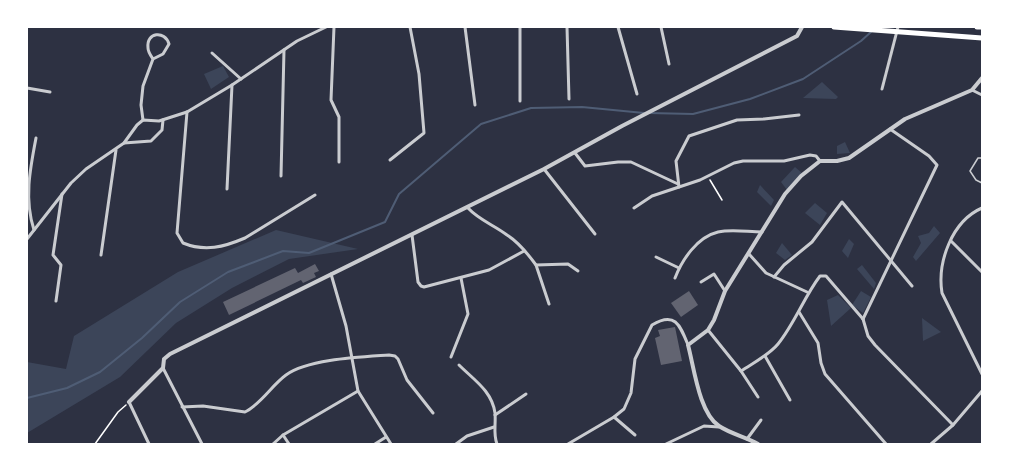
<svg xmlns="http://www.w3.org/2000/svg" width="1009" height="471" font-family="Barlow,sans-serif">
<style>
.green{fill:#3c4559}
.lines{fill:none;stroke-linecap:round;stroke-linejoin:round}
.stream{stroke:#4f5d75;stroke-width:2}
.building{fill:#626471}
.path{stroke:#fff;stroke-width:1.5}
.service{stroke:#caccd0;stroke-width:1.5}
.minor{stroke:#caccd0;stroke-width:3}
.tertiary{stroke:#caccd0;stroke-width:4}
.primary{stroke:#fff;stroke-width:5}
</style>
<rect width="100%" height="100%" fill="#2d3142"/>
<g class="green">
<path d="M223 66 229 77 211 89 204 74Z"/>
<path d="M822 82 838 97 836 99 803 98Z"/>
<path d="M845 142 850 153 837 154V146Z"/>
<path d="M795 167 802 173 787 190 781 182Z"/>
<path d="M760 185 774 200 771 206 757 192Z"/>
<path d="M815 203 827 213 820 225 805 213Z"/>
<path d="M934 226 940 233 916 261 913 257 921 243 918 236 929 233Z"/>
<path d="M276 230 358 249 289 259 232 288 176 323 120 377 27 433V362L66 369 74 336 178 272Z"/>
<path d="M849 239 854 244 848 258 842 251Z"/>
<path d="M782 243 792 255 785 260 776 253Z"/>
<path d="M862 265 876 283 874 289 857 269Z"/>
<path d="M861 291 871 297 863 313 852 305Z"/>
<path d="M838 295 851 308 831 326 827 300Z"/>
<path d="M922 318 941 332 923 341Z"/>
</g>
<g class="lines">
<g class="stream">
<path d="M649 113 693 114 750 99 803 79 861 41 871 32"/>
<path d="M27 398 67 388 100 372 142 338 180 302 228 272 283 251 309 253 385 222 399 194 481 124 531 108 582 107 644 113"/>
</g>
</g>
<g class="building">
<path d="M315 264 319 271 314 273 316 277 303 283 301 280 229 315 223 302 295 268 298 273Z"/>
<path d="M689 291 698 305 681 317 671 303Z"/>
<path d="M675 327 682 361 661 365 655 338 660 336 658 330Z"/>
</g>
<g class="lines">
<g class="path">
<path d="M710 180 722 200"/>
<path d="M95 444 118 412 126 405"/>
</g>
<path class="service" d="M982 158H978L970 171 976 180 982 183"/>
<g class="minor">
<path d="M334 27 331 100 339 117V162"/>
<path d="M465 27 475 105"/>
<path d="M567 27 569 99"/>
<path d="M618 27 637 94"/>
<path d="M661 27 669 64"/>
<path d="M212 53 241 79"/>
<path d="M27 88 50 92"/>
<path d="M882 89 898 27"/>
<path d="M972 90 982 95"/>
<path d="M520 101V27"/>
<path d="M187 112 177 233 183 243C205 252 224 247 245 238L315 195"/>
<path d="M143 120 141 105 143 86 153 59 163 54 169 44C165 30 146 32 148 48 148 52 151 56 153 59"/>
<path d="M124 143 151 141 162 130 163 120"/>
<path d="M575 153 585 166 618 162H631L678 184"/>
<path d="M390 160 424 133 419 74 410 27"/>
<path d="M544 169 595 234"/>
<path d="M281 176 284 50"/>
<path d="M679 187 676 161 689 136 737 120 764 119 799 115"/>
<path d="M227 189 232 85"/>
<path d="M468 208C479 220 494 225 507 235 518 242 528 254 536 265L549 304"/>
<path d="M634 208 652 196 700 180 734 163 743 161H784L810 155 816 156 820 161"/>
<path d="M982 208C952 221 937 262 942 293L982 374"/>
<path d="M34 230C24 199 30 169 36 138"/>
<path d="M412 235 418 282 421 286 424 287 489 270 524 251"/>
<path d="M27 239 71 183 86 169 124 143 137 125 143 120 159 121 187 112 232 85 297 41 326 27"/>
<path d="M951 241 982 272"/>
<path d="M749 254 766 273 807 292"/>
<path d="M101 255 116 150"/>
<path d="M656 257 679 268"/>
<path d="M536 265 568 264 578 271"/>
<path d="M331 274 346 326 358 391 391 444"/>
<path d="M774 277 784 265 812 242 842 202 912 286"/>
<path d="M675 278C682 260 697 237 718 232 732 229 748 232 762 232"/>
<path d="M701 282 714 274 725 291"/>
<path d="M56 301 61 265 53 255 62 194"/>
<path d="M799 312 818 343 821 363 825 374 886 444"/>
<path d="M863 319 937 165 929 156 890 129"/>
<path d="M863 319 868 336 875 345 953 425"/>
<path d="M708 330 741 371 758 397"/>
<path d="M765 356 790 400"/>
<path d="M451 357 468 314 461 278"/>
<path d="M459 365C474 380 492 391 495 413 496 424 493 434 497 444"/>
<path d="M163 368 202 444"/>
<path d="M741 371C753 363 769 355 778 344 795 323 804 297 820 276H826L863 319"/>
<path d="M129 402 149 444"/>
<path d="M182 407 203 406 245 412C261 404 272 385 286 375 308 359 361 357 389 355L395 356 398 359 407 380 433 413"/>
<path d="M495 415 526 394"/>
<path d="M614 417 635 435"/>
<path d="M283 435 289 444"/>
<path d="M747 439 761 420"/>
<path d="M273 444 283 435 358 391"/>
<path d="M375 444 386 437"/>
<path d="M456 444 467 436 494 427"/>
<path d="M568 444 614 417 624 409 631 393 635 359 652 325C675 311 680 325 688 345"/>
<path d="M666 444 704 426 719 427"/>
<path d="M931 444 953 425 982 391"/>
</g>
<g class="tertiary">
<path d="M129 402 163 368 164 359 170 354 544 169 622 126 797 36 802 27"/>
<path d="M758 444C746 437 731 434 719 426 699 413 694 367 688 345L708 330 714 320 725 291 785 194 801 176 820 161H837L849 158 905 119 972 90 982 78"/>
</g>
<g class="primary">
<path d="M834 27 982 38"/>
<path d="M977 27H982"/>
</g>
</g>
<rect width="1009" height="471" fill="none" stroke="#ffffff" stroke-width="56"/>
</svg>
